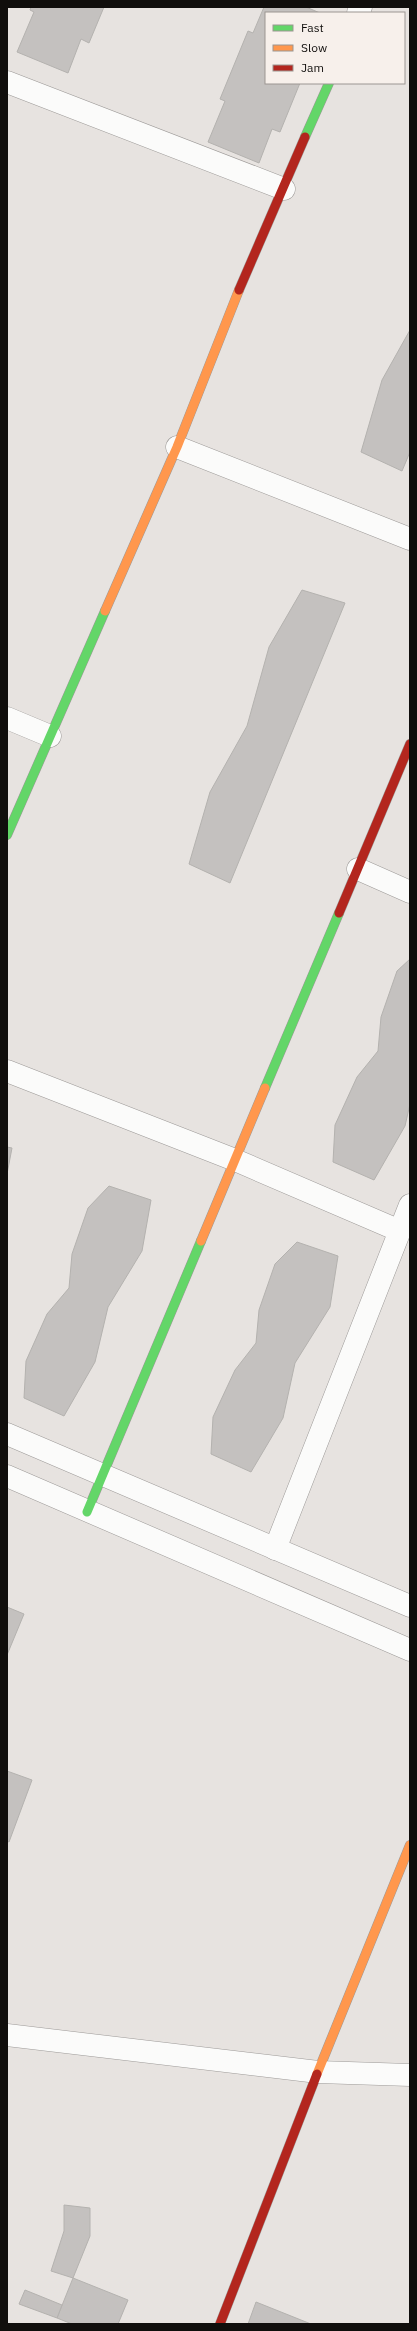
<svg xmlns="http://www.w3.org/2000/svg" width="417" height="2331" font-family="'IBM Plex Sans',sans-serif">
<style>
.building{fill:#c4c1bf;stroke:#b4b2af}
.lines{fill:none;stroke-linecap:round;stroke-linejoin:round}
.street-casing{stroke:#9d9a98;stroke-width:23}
.fast-casing{stroke:#9d9a98;stroke-width:10}
.slow-casing{stroke:#9d9a98;stroke-width:10}
.jam-casing{stroke:#9d9a98;stroke-width:10}
.street{stroke:#fbfbfa;stroke-width:22}
.fast{stroke:#63d668;stroke-width:9}
.slow{stroke:#ff974d;stroke-width:9}
.jam{stroke:#b3261e;stroke-width:9}
</style>
<rect width="100%" height="100%" fill="#e7e3e0"/>
<g class="building">
<path d="M31 7H104L89 43 81 39 68 73 17 52 34 12 30 10Z"/>
<path d="M264 7H306L320 13H266V83H300L280 132 272 129 259 163 208 142 225 101 220 99 248 31 253 33Z"/>
<path d="M410 330V452L402 471 361 452 382 380Z"/>
<path d="M302 590 345 603 230 883 189 864 210 792 247 726 269 647Z"/>
<path d="M410 959V1104L405 1126 374 1180 333 1162 335 1125 357 1077 378 1051 381 1017 397 971Z"/>
<path d="M7 1147 12 1148 7 1174Z"/>
<path d="M109 1186 151 1200 142 1251 108 1307 95 1362 64 1416 24 1398 26 1361 47 1314 69 1288 72 1254 88 1208Z"/>
<path d="M297 1242 338 1256 330 1307 295 1363 283 1418 251 1472 211 1454 213 1417 235 1370 256 1343 259 1310 275 1264Z"/>
<path d="M7 1607 24 1614 7 1655Z"/>
<path d="M7 1771 32 1780 9 1842 7 1841Z"/>
<path d="M64 2205 90 2208V2236L73 2278 51 2271 64 2231Z"/>
<path d="M73 2278 128 2300 118 2324H72L57 2318Z"/>
<path d="M25 2290 62 2305 57 2318 19 2304Z"/>
<path d="M256 2302 311 2324H248Z"/>
</g>
<g class="lines">
<g class="street-casing">
<g id="street">
<path d="M358 13 361 7"/>
<path d="M7 82 284 189"/>
<path d="M177 447 410 539"/>
<path d="M7 718 50 736"/>
<path d="M358 869 410 892"/>
<path d="M7 1071 235 1160 400 1231"/>
<path d="M7 1434 410 1606"/>
<path d="M7 1476 410 1650"/>
<path d="M275 1549 410 1205"/>
<path d="M7 2035 318 2072 410 2075"/>
</g>
</g>
<g class="fast-casing">
<g id="fast">
<path d="M305 137 329 83"/>
<path d="M7 835 105 611"/>
<path d="M265 1088 339 913"/>
<path d="M87 1512 201 1241"/>
</g>
</g>
<g class="slow-casing">
<g id="slow">
<path d="M105 611 177 447 239 290"/>
<path d="M201 1241 265 1088"/>
<path d="M317 2074 410 1845"/>
</g>
</g>
<g class="jam-casing">
<g id="jam">
<path d="M239 290 305 137"/>
<path d="M339 913 410 744"/>
<path d="M220 2324 317 2074"/>
</g>
</g>
<use href="#street" class="street"/>
<use href="#fast" class="fast"/>
<use href="#slow" class="slow"/>
<use href="#jam" class="jam"/>
</g>
<rect width="417" height="2331" fill="none" stroke="#100e0c" stroke-width="16"/>
<rect x="265" y="12" width="140" height="72" fill="#f7f0eb" stroke="#9b9692"/>
<rect x="273" y="25" width="20" height="6" fill="#63d668" stroke="#9b9692"/>
<text x="301" y="32" font-size="12" fill="#100e0c">Fast</text>
<rect x="273" y="45" width="20" height="6" fill="#ff974d" stroke="#9b9692"/>
<text x="301" y="52" font-size="12" fill="#100e0c">Slow</text>
<rect x="273" y="65" width="20" height="6" fill="#b3261e" stroke="#9b9692"/>
<text x="301" y="72" font-size="12" fill="#100e0c">Jam</text>
</svg>
